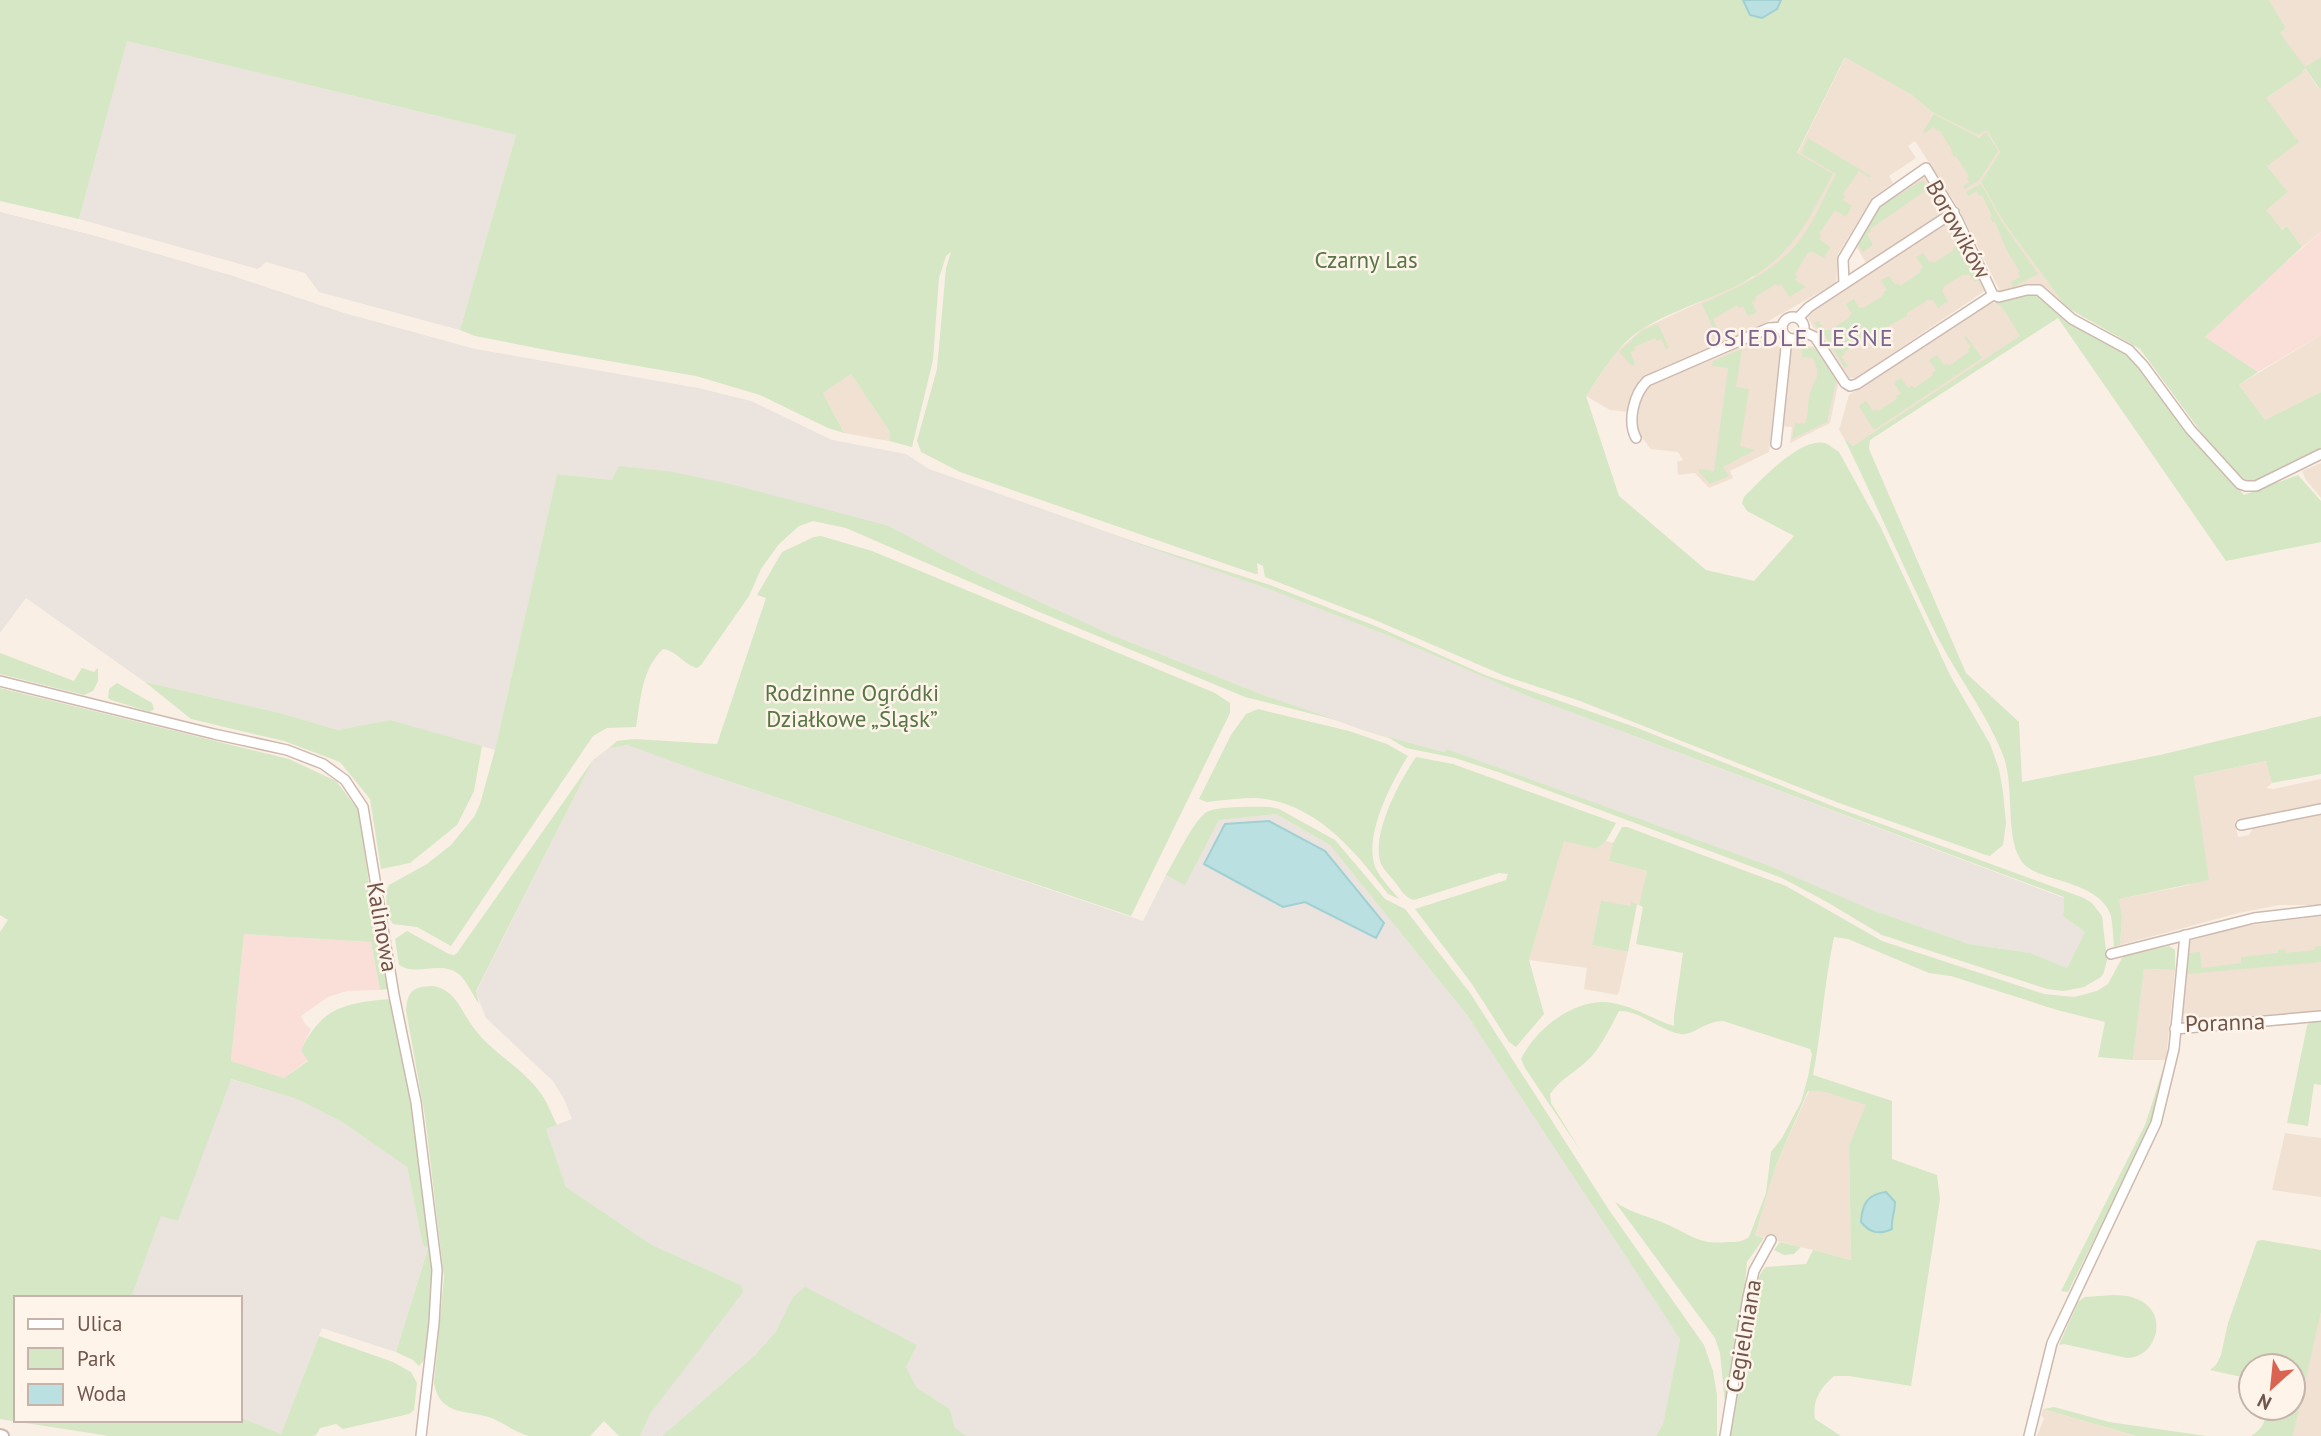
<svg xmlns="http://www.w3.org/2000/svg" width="2321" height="1436" font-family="'PT Sans',sans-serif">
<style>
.residential{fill:#f1e1d3}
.commercial{fill:#fadfd9}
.industrial{fill:#eae3de}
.green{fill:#d5e7c4}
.water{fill:#bae0e2;stroke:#a1d0d3;stroke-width:2}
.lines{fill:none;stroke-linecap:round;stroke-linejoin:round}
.minor-casing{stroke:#cdb9ae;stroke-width:12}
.tertiary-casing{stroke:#cdb9ae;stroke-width:14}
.minor{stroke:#fff;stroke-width:9}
.tertiary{stroke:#fff;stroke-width:10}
.labels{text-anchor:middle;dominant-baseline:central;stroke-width:5;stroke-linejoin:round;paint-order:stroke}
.street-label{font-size:23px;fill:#71554c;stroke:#fef4ea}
.park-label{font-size:23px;fill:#587645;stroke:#fef4ea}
.neighbourhood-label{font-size:24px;letter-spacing:2px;fill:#7b648d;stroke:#fef4ea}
</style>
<rect width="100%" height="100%" fill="#faefe4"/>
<g class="residential">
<path d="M2269 0H2321V57L2305 68 2318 88H2321V232L2302 247 2287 226 2282 230 2265 210 2288 192 2267 166 2266 98 2300 75 2280 33 2286 28Z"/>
<path d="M1846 56 1912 95 1932 112 1978 135 1987 130 2000 152 1981 182 2003 221 2066 307 2064 308 2045 289 2035 285 2001 293 1959 209 1915 141 1908 146 1916 158 1889 176 1893 183 1873 197 1838 254 1836 283 1758 327 1657 370 1641 379 1634 391 1630 412 1610 410 1586 396 1616 352 1642 329 1754 277 1797 154Z"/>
<path d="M1924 177 1945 209 1944 212 1866 263 1855 244 1879 204Z"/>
<path d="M1950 221 1956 229 1986 290 1856 378H1849L1820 334 1813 327 1808 318 1810 313Z"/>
<path d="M1990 301 2002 307 2021 336 1853 446 1844 438 1839 430 1849 395Z"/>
<path d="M2321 335V392L2265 420 2239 385Z"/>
<path d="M1757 340 1780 347 1769 452 1730 471 1733 478 1709 488 1695 473 1678 475 1677 462 1683 460 1678 452 1651 449 1638 433 1636 411 1645 387 1688 366 1702 364Z"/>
<path d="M1800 345 1818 347 1839 380 1830 423 1790 443 1792 427 1781 426 1790 349Z"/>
<path d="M851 374 890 432 889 441 844 433 823 393Z"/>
<path d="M2321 463V498L2306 480 2302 471Z"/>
<path d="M2267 761 2272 783 2266 788 2273 789 2321 779V804L2235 821 2238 837 2249 835 2253 828 2321 814V905H2279L2239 913 2120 945 2122 917 2119 899 2189 885 2201 828 2194 776Z"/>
<path d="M1564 840 1597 849 1606 841 1613 843 1609 861 1647 871 1639 905 1632 903 1631 907 1601 902 1592 945 1628 952 1619 992 1617 995 1584 989 1587 968 1529 960Z"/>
<path d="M2321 916V1012L2181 1024 2190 941 2237 927Z"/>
<path d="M2144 969 2175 970 2166 1060H2133Z"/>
<path d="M1809 1091 1825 1092 1867 1105 1849 1145 1851 1260 1755 1235 1776 1165Z"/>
<path d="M2285 1133 2321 1138V1197L2272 1190Z"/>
<path d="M2321 1312V1436H2293L2308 1366Z"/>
<path d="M2043 1409 2135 1436H2037L2044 1419 2041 1415Z"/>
</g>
<g class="commercial">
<path d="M2321 232V335L2258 372 2205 337 2252 291Z"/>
<path d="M244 934 371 942 380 990 347 991 328 997 301 1016 305 1024 311 1029 301 1050 308 1060 284 1078 231 1061Z"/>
</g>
<g class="industrial">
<path d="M127 41 516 135 460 330 319 292 305 273 266 262 258 269 79 219Z"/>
<path d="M0 212 92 235 233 276 344 313 475 349 698 388 751 401 832 440 906 454 929 469 1266 588 1389 636 1530 697 2064 898 2063 916 2085 932 2067 968 2030 953 1969 944 1875 911 1770 866 1447 749 1444 752 1366 731 1266 696 1112 635 973 571 889 526 612 480 557 474 495 750 390 720 338 730 280 713 145 682 26 598 0 633Z"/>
<path d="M630 745 707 774 1143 921 1166 875 1185 884 1219 820 1276 814 1330 845 1467 1015 1680 1339 1663 1424 1656 1436H967L955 1428 950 1409 917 1388 906 1367 917 1345 793 1297 777 1332 754 1356 662 1436H640L650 1414 741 1285 652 1245 566 1187 546 1129 572 1119 564 1099 553 1081 486 1018 476 992 593 760 609 748Z"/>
<path d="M230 1079 297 1099 342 1122 407 1167 423 1245 428 1247 396 1352 322 1328 281 1434 240 1417V1298H131L161 1215 178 1221Z"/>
</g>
<g class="green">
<path d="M0 0H1743L1750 15 1777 9 1781 0H2269L2286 28 2280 33 2305 67 2321 57V88H2319L2305 68 2300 75 2266 98 2299 142 2267 166 2288 192 2266 210 2282 230 2287 226 2302 247 2205 337 2258 372 2239 385 2265 420 2321 392V448L2252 482 2239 477 2212 447 2140 349 2066 307 2003 221 1981 182 2000 152 1987 130 1978 135 1932 112 1912 95 1845 57 1797 153 1833 174C1814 208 1803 236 1773 262 1736 294 1685 303 1644 328 1618 343 1603 372 1586 396L1619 496 1706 570 1754 581 1794 536 1747 511 1742 503 1744 497C1760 481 1800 437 1825 443 1830 445 1834 449 1839 452L1881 528 1950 675 1990 744 1999 769 2003 792 2006 823 2003 845 1990 856 1986 855 1839 803 1580 701 1505 676 1375 620 1265 577 1263 566 1257 563 1258 574H1255L960 472 921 452 917 441 937 369 946 268 951 252 946 256 939 278 933 360 912 447 889 441 890 432 851 374 823 393 844 433 828 428 760 395 696 376 557 352 475 336 460 330 516 135 127 41 79 219 0 201Z"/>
<path d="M1934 114 1979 138 1986 132 1998 151 1979 180 1965 189 1963 186 1970 182 1967 178 1969 176 1956 156 1954 157 1951 152 1952 150 1939 130 1937 131 1933 127 1925 133 1923 132Z"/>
<path d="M1808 138 1871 176 1870 178 1859 171 1843 194 1845 196 1843 200 1852 206 1846 217 1835 210 1819 234 1821 236 1819 239 1830 247 1824 258 1811 251 1807 254 1795 274 1797 276 1795 280 1806 287 1789 297 1781 284 1778 286 1776 284 1755 297 1756 300 1752 302 1757 312 1748 316 1743 306 1739 308 1737 305 1713 319 1717 329 1714 330 1702 304C1738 287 1778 271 1802 237 1816 218 1825 194 1836 174L1801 153Z"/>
<path d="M1923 180 1928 189 1870 229 1871 231 1867 234 1873 245 1863 252 1857 243 1881 205 1892 196 1894 198Z"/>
<path d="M1981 184 2001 221 2038 274 2013 287 2011 282 2020 277 2018 273 2020 272 2007 251 1995 222H1993L1990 218 1992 216 1982 195 1979 196 1977 191 1968 196 1966 192Z"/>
<path d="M1956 232 1980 280 1975 282 1969 274 1965 276 1964 274 1945 286 1942 291 1948 301 1938 308 1933 300H1928L1907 313V316L1881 330 1878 335 1883 344 1876 349 1869 339 1865 342 1863 340 1844 352 1845 354 1841 357 1848 366 1845 368 1823 333 1814 323 1818 321 1825 330H1830L1849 318V316L1852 314 1846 304 1854 299 1859 308 1865 307 1884 295 1883 293 1887 290 1881 280 1889 276 1895 285 1898 283 1900 286 1921 272 1920 270 1923 267 1916 257 1923 253 1929 262 1932 261 1934 263 1954 250 1953 248 1958 245 1951 234Z"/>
<path d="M2031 293 2044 297 2058 314 2083 331 2130 356 2186 430 2244 495 2298 475 2321 501V542L2226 561 2058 318 1870 440 1869 449 1966 673 2019 722 2022 782 2160 755 2321 716V774L2272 783 2266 761 2194 776 2209 880 2119 899 2122 917 2120 945 2114 947C2113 937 2113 926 2111 916 2104 891 2068 883 2046 876 2036 872 2026 869 2020 859 2005 833 2015 786 2003 755 1986 712 1957 676 1936 634 1904 569 1876 503 1844 438L1853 446 2020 336 2002 307 1994 303Z"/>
<path d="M1658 324 1669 348 1666 349 1661 339 1657 341 1655 338 1634 347 1635 350 1630 352 1635 364 1632 366 1619 352 1643 330Z"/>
<path d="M1966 336 1982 358 1874 430 1859 406 1866 401 1873 411 1876 409 1878 411 1897 399 1896 396 1901 394 1894 383 1901 378 1908 388 1912 386 1915 388 1933 375 1932 373 1936 370 1929 360 1937 355 1944 365 1947 363 1949 366 1969 352 1968 349 1971 347 1964 337Z"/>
<path d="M1802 347 1816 349 1836 381 1827 422 1792 439 1795 423 1805 424C1809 414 1807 401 1811 390 1818 375 1820 375 1813 358L1802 357Z"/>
<path d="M1742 349 1736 387 1749 389 1740 446 1755 450 1723 467 1729 476 1710 484 1699 472V469L1714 471 1728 368 1712 366 1713 361Z"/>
<path d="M619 466 672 472 726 483 889 526 973 571 1112 635 1266 696 1336 720 1245 697 1037 611 846 528 813 521 799 526 779 544 761 569 749 596 701 665 697 668C683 664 677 651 663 649 641 670 641 699 636 727L607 728 593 736 451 946 417 927 393 924 387 915 386 892 389 885 427 864 451 845 474 817 480 804 495 750 557 474 612 480Z"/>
<path d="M1113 535 1270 585 1378 627 1485 675 1635 727 1835 807 2084 898 2092 903 2102 916 2107 960 2104 972 2101 977 2084 987 2064 991 2047 989 1882 935 1827 902 1782 878 1501 773 1455 758 1406 748 1389 738 1366 731 1444 752 1447 749 1770 866 1875 911 1969 944 2030 953 2067 968 2085 932 2063 916 2064 897 1530 697 1389 636 1266 588Z"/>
<path d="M821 536 872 551 1215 693 1230 703V713L1131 916 707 774 628 745 609 748 617 741 634 739 717 744 766 598 757 595 782 552 814 537Z"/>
<path d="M0 653 74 681 82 668 94 672 98 668V681L93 691 84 695 0 674Z"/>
<path d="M145 682 280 713 338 730 390 720 482 746 474 791 457 825 410 863 381 869 370 799 340 762 284 741 191 719Z"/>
<path d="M117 683 152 703 154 709 150 712 111 700 108 698 109 689Z"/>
<path d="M0 688 289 759 336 781 359 811 377 942 388 989 380 990 371 942 244 934 231 1061 284 1078 308 1061 301 1050C322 1007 345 1003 390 999L413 1102 434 1273 424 1360 419 1366 413 1360 396 1352 428 1248 423 1245 407 1167 342 1122 297 1099 231 1079 178 1221 161 1216 131 1298H16V1420H240V1417L281 1434 319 1336 393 1362 411 1372 417 1383 414 1410 409 1414 343 1429 336 1424 320 1428 316 1435 312 1436H109L0 1419V932L8 920 0 915Z"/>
<path d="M1258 709 1349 731 1387 744 1408 756C1392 781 1362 838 1376 869 1381 879 1392 890 1399 899L1388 894C1355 851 1315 802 1256 798 1240 798 1223 800 1207 802L1199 799 1231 735 1246 714Z"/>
<path d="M1416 757 1453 764 1616 823 1606 841 1597 849 1564 841 1529 960 1544 1014 1516 1047 1509 1042 1472 984 1415 909 1506 880 1508 874 1499 873 1414 900C1405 898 1401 890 1395 882 1391 877 1384 870 1381 864 1370 836 1400 780 1416 757Z"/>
<path d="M593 760 476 991 479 1004C473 995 467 982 460 975 441 959 417 977 399 965L395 939 407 931 449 954 454 955 457 953Z"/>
<path d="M1270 807 1279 809 1335 840 1385 899 1405 909 1470 993 1609 1210 1704 1345 1713 1371 1717 1395V1436H1656L1663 1424 1680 1339 1467 1015 1330 845 1276 814 1219 820 1185 885 1166 875C1175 860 1192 824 1204 814 1214 805 1256 807 1270 807Z"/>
<path d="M1622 827H1627L1786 886 1882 941 2044 994 2074 997 2097 991 2108 984 2123 956 2169 946 2175 950V970L2144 969 2133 1060 2098 1057 2105 1022 2057 1010 1951 976 1929 973 1848 939 1834 937C1824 983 1822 1029 1813 1075L1892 1101V1159L1937 1175 1940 1199 1911 1386 1849 1376H1834C1820 1388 1812 1401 1815 1419L1841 1436H1730L1754 1284 1765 1267 1806 1264 1813 1250 1851 1260 1849 1145 1866 1105 1825 1092 1808 1091 1776 1165 1755 1235 1764 1238 1747 1262 1745 1285 1726 1413 1720 1353 1715 1338 1615 1202C1631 1213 1649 1216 1666 1224 1692 1235 1698 1245 1728 1242 1736 1242 1742 1242 1749 1237L1766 1193 1771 1152 1782 1138 1801 1102 1808 1077 1812 1054 1810 1049 1723 1021C1705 1021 1693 1036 1681 1034 1660 1031 1640 1010 1619 1011 1611 1026 1603 1043 1592 1056 1579 1070 1560 1079 1550 1094L1551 1103 1582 1153 1525 1068 1521 1059C1536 1028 1577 996 1613 1003 1635 1007 1654 1020 1674 1026V1016L1683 953 1636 944 1643 907 1639 905 1647 871 1609 861 1613 843Z"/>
<path d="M1601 901 1631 906V902L1637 904 1628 952 1592 945Z"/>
<path d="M2321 946V962L2187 974 2189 953 2200 952 2202 968 2241 963V957L2278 953V950L2285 949 2286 953 2315 950V947Z"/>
<path d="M433 986C456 990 461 1011 473 1027 491 1052 521 1067 539 1091 547 1101 551 1113 557 1125L546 1129 566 1187 652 1245 741 1285 743 1292 650 1414 640 1436H619L604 1421 590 1436C572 1436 546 1436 529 1436 517 1433 505 1424 494 1419 470 1409 440 1418 434 1383L444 1277 425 1116 406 1010C408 990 413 987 433 986Z"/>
<path d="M2321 1021V1085L2314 1084 2308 1126 2287 1123 2307 1026 2309 1022Z"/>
<path d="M2166 1060 2163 1080 2148 1131 2068 1292 2061 1291 2145 1125Z"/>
<path d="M2262 1240 2321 1250V1312L2293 1436H2251C2262 1430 2266 1420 2268 1408H2293V1366H2251V1379L2210 1370 2216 1365 2221 1355 2228 1323 2257 1241Z"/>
<path d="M1780 1242 1801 1247 1794 1254 1784 1255 1774 1250Z"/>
<path d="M805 1287 917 1345 906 1367 917 1388 950 1409 955 1428 967 1436H662L754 1356 776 1332 793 1297Z"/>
<path d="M2114 1295C2175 1295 2162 1358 2127 1358L2064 1344 2059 1345 2078 1302 2085 1297Z"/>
<path d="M2054 1407 2109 1422 2206 1436H2136L2043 1409Z"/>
</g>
<g class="water">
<path d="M1743 0H1781L1777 9 1762 18 1750 15Z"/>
<path d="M1269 821 1325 851 1384 923 1376 938 1305 902 1283 907 1204 864 1225 824Z"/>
<path d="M1886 1192 1895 1202C1895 1212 1891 1219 1892 1229 1879 1235 1870 1233 1861 1222 1862 1205 1867 1194 1886 1192Z"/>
</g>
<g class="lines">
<g class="minor-casing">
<g id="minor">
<path d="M1844 284 1954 212"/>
<circle cx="1793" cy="328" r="11"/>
<path d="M1798 318 1809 307 1844 284 1843 259 1876 203 1926 168 1957 219 1993 295 1999 297 2027 290H2039L2072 319 2129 350 2143 365 2190 429 2240 484 2246 486H2256L2321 454"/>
<path d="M1804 332 1815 337 1845 383 1850 386 1857 384 1993 295"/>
<path d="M1636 438C1627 421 1634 394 1647 381L1769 328 1782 327"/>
<path d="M1776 444 1787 338"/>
<path d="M0 681 214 734 287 750 323 764 345 780 363 807 394 995 416 1102 437 1270 434 1323 421 1436"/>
<path d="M2241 825 2321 809"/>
<path d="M2111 954 2254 918 2321 910"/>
<path d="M2175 1029 2321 1016"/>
<path d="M1725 1436 1748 1297 1754 1271 1771 1240"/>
<path d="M2029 1436 2052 1343 2156 1123 2174 1049 2185 935"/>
</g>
</g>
<g class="tertiary-casing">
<path id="tertiary" d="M0 1435 3 1436"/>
</g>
<use href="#minor" class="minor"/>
<use href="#tertiary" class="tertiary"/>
</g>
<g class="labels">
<g class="street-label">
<text transform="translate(1959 229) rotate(61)">Borowików</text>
<text transform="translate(383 927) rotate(80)">Kalinowa</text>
<text transform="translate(2225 1022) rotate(-2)">Poranna</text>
<text transform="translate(1743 1336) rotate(-80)">Cegielniana</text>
</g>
<g class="park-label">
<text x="1366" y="259">Czarny Las</text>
<text x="852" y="692">Rodzinne Ogródki<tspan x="852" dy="26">Działkowe „Śląsk”</tspan></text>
</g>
<g class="neighbourhood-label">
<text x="1800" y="337">OSIEDLE LEŚNE</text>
</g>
</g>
<rect x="14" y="1296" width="228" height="126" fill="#fef4ea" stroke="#c6b4ab" stroke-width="2"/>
<rect x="28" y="1319" width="35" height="10" fill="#ffffff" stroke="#c6b4ab" stroke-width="2"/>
<text x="77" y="1331" font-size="21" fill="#71554c">Ulica</text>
<rect x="28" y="1348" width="35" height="21" fill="#d5e7c4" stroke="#c6b4ab" stroke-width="2"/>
<text x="77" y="1366" font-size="21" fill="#71554c">Park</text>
<rect x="28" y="1384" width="35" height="21" fill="#bae0e2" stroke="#c6b4ab" stroke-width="2"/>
<text x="77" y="1401" font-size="21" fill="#71554c">Woda</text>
<g transform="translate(2272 1387) rotate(207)"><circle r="33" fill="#fef4ea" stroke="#c6b4ab" stroke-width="2"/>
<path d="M0-5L12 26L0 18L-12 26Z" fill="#db6352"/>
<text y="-10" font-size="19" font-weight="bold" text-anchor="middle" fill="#71554c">N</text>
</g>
</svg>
